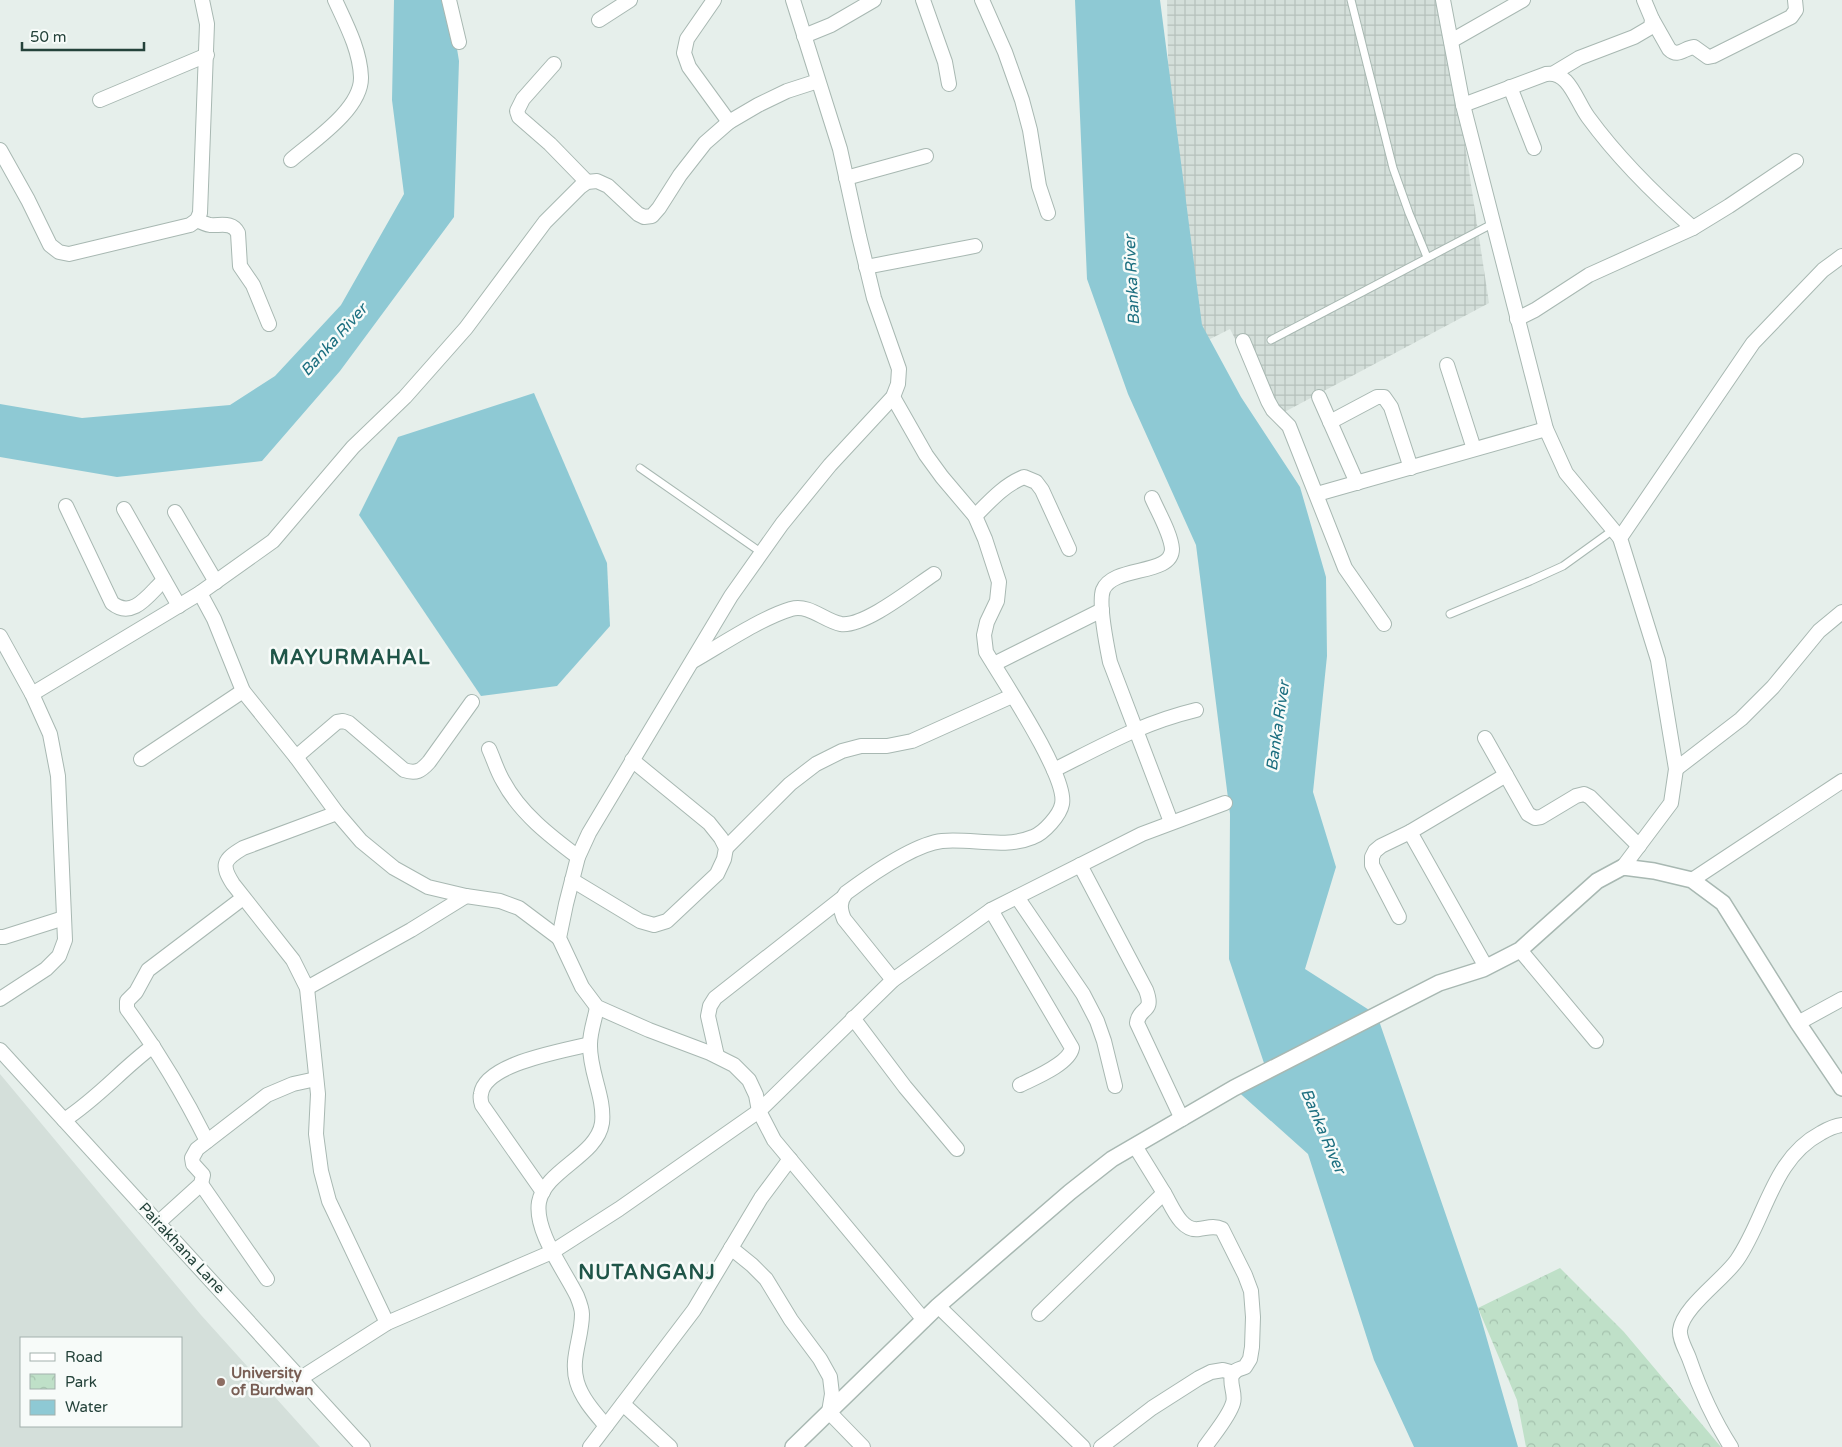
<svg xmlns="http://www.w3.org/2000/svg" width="1842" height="1447" font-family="'Varela Round',sans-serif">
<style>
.built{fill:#d4dfda;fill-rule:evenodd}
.industrial{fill:url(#industrial-grid)}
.park{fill:url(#park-crowns)}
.water{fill:#8ec9d4}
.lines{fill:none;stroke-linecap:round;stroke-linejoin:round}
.service-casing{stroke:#a8b8b2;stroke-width:9}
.minor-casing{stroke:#a8b8b2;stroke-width:16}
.tertiary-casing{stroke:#a8b8b2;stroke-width:18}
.service{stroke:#fff;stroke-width:7}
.minor{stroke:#fff;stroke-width:14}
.tertiary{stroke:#fff;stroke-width:15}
.education-dot{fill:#8d6e63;stroke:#f7fbf9;stroke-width:2}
.labels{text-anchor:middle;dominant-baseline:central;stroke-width:5;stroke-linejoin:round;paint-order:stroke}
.street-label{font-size:15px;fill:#24423a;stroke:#f7fbf9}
.education-label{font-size:15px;font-weight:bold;fill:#785e54;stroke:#f7fbf9;text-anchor:start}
.water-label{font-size:16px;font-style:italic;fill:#1c6f80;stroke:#f7fbf9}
.district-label{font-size:20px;font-weight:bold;letter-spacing:1px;fill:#1f5548;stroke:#f7fbf9}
</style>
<defs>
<pattern id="industrial-grid" width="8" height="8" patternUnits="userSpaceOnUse" patternTransform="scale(1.25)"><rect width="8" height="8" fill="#d4dfda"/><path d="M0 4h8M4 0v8" fill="none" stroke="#b6c1bc"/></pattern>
<pattern id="park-crowns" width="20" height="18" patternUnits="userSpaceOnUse" patternTransform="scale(1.25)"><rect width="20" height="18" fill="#bfe0c8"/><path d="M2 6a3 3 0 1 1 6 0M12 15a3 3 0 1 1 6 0" fill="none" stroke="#a4c1ad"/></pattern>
</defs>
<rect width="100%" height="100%" fill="#e6efeb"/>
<path class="built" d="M0 1074 201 1315 320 1447H0ZM181 1338V1426H21V1338Z"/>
<path class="industrial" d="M1167 0H1443L1489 303 1275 417 1230 329 1208 340 1172 269Z"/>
<path class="park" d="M1560 1268 1624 1332 1721 1447H1526L1517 1400 1478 1308Z"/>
<g class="water">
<path d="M394 0H449L459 61 454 217 340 371 262 461 117 477 0 457V404L82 418 230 405 275 376 341 305 404 194 392 100Z"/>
<path d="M1075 0H1160L1202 325 1241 397 1300 487 1326 577 1327 656 1313 792 1336 867 1305 969 1377 1015 1478 1308 1518 1447H1414L1374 1360 1308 1154 1234 1088 1267 1072 1229 959 1230 814 1196 545 1128 394 1087 279Z"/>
<path d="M534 393 607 563 610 626 557 686 481 696 359 515 398 437Z"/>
</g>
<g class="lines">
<g class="service-casing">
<g id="service">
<path d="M1351 0 1393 168 1409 213 1427 257"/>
<path d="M1271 340 1492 224"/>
<path d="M640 468 762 553"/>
<path d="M1450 614 1530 581 1563 566 1613 530"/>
</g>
</g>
<g class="minor-casing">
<g id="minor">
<path d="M449 0 459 42"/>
<path d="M714 0 687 39 684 53 689 67 729 122"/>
<path d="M793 0 840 149 859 236 874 298 899 369 898 384 893 397 830 465 782 524 731 596 589 833 578 857 566 904 559 938 582 987 597 1007 649 1030 710 1053 734 1065 749 1080 756 1095 759 1111 774 1140 924 1320"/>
<path d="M923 0 945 62 949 84"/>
<path d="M982 0 1005 52 1022 100 1030 130 1039 186 1048 213"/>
<path d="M1443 0 1463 105 1546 429 1566 473 1620 538"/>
<path d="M1652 19 1669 49C1678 58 1684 48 1694 47L1708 57 1713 56 1791 17 1796 10 1795 0"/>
<path d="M599 20 630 0"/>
<path d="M804 36 831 25 874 0"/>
<path d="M1451 41 1523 0"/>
<path d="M554 64 523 99 517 111 519 117 550 144 587 182"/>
<path d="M1554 73 1579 58 1634 37 1651 27 1652 19 1644 0"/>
<path d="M1510 87 1534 148"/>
<path d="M100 100 207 55"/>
<path d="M1463 105 1546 74C1569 70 1576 101 1588 117 1618 158 1654 194 1693 228"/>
<path d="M0 150 28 200 50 245 59 252 69 254 190 225 197 220 200 213 207 24 202 0"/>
<path d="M291 160C313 141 362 109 361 77 360 50 346 24 335 0"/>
<path d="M846 178 926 156"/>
<path d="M197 220C201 222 205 224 210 225 220 226 232 221 238 233L240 266 253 285 269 324"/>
<path d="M866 267 975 246"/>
<path d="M1517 319 1535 310 1589 275 1693 228 1729 206 1796 161"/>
<path d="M1243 341 1268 401 1273 410 1289 426 1345 568 1384 624"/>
<path d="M1447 365 1474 449"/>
<path d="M1319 397 1357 483"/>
<path d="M1330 422 1377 397H1384L1391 407 1411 468"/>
<path d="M1317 494 1546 429"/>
<path d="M1152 498C1158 512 1171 534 1172 549 1172 576 1113 565 1103 590 1098 604 1107 647 1110 662L1171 822"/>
<path d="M66 506 112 603C133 620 149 594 164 580"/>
<path d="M124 509 179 606"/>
<path d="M175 512 216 582"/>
<path d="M975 516C990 501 1004 485 1024 477L1036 482 1042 490 1069 549"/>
<path d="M200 593 214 619 243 691 296 757 337 813 361 841 394 868 428 887 466 896 500 901 519 908 559 938"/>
<path d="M0 636 32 694 50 734 58 776 65 940 59 956 46 969 0 999"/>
<path d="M693 661C721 645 761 618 791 609 810 604 824 621 841 624 865 627 914 587 934 574"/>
<path d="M994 664 1102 610"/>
<path d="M32 694 200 593 273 541 353 447 405 397 466 328 545 222 580 187 587 182 597 181 608 186 638 214 644 217 652 216 659 208 680 175 705 143 729 122 758 105 787 91 818 81"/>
<path d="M1485 738 1528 814 1535 818 1541 817 1576 796 1584 794 1590 797 1639 846"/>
<path d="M489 749C494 760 497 771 503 781 520 813 550 836 578 857"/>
<path d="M296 757 337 722 343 721 349 723 404 770C416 774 421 771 429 762L472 702"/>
<path d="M141 759 243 691"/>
<path d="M1676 769 1741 719 1773 687 1819 631 1842 612"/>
<path d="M1054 770C1102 746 1142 723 1196 710"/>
<path d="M337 813 243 848C223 860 221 865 233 884L293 960 307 988 318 1094 316 1134 321 1171 329 1201 387 1323"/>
<path d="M1410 832 1486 967"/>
<path d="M726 848 790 784 816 764 842 751 861 746H887L912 741 1012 696"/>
<path d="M1080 865 1146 990C1155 1014 1139 1006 1137 1023L1182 1119"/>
<path d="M1623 867 1671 803 1676 769 1658 660 1620 538 1753 343 1823 270 1842 256"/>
<path d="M572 880 640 921 654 925 667 921 717 874 724 859 726 848 721 838 709 823 632 760"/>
<path d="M1692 880 1842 781"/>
<path d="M1017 897 1083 994 1097 1021 1104 1041 1115 1086"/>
<path d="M991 910 1072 1048C1069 1064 1034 1078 1020 1085"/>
<path d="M1399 917 1372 865V857L1375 851 1381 846 1410 832 1506 775"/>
<path d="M0 937H4L64 918"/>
<path d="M1520 950 1596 1041"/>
<path d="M893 980 844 919C840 909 839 902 846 893 869 876 914 844 942 841 972 838 1004 849 1033 837 1044 833 1060 815 1062 804 1068 777 1002 679 986 652L984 635 987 622 997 601 999 582 985 539 975 516 942 477 926 455 893 397"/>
<path d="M307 988 411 930 466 896"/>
<path d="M597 1007C595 1019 590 1032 590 1044 589 1071 605 1097 602 1123 597 1156 545 1170 539 1202 534 1231 565 1271 577 1296 579 1301 582 1309 582 1314 582 1338 570 1359 577 1382 582 1399 595 1413 606 1426"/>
<path d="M853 1018 905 1087 957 1149"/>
<path d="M1798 1023 1842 999"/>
<path d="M0 1050 363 1447"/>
<path d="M717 1056 708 1016 710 1006 715 998 841 899"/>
<path d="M64 1120C97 1099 122 1069 153 1046"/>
<path d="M207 1141C184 1095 158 1051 127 1009V1001L136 992 148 970 243 898"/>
<path d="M201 1184 267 1279"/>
<path d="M543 1192 482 1105C481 1102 480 1098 481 1094 485 1063 564 1051 590 1044"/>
<path d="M1164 1193C1172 1206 1181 1232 1199 1229 1207 1228 1214 1225 1222 1229L1245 1275 1251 1291 1253 1317 1252 1347 1250 1359 1245 1367C1240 1369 1234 1370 1232 1375 1229 1384 1236 1394 1233 1403 1229 1417 1213 1435 1205 1447"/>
<path d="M159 1222 201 1184 203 1175 193 1164 192 1158 197 1149 267 1095 293 1084 316 1079"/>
<path d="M731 1248 752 1265 766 1279 791 1320 820 1359 830 1377 832 1394 829 1412 863 1447"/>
<path d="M938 1306 1083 1447"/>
<path d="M1039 1314 1164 1193 1135 1146"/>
<path d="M301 1378 387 1323 552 1252 619 1209 759 1111 893 980 991 910 1142 834 1225 803"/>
<path d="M623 1404 670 1447"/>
<path d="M590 1447 694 1310 761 1198 790 1159"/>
<path d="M1101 1447 1152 1408 1199 1378 1211 1372 1223 1370 1234 1373"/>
<path d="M1731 1447C1713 1419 1700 1390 1689 1358 1686 1350 1679 1339 1680 1330 1683 1307 1723 1280 1737 1260 1766 1218 1772 1159 1821 1133 1828 1129 1834 1126 1842 1125"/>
</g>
</g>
<g class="tertiary-casing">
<path id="tertiary" d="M793 1447 938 1306 1070 1192 1112 1159 1234 1088 1439 983 1483 969 1520 950 1597 881 1623 867 1654 871 1692 880 1723 903 1798 1023 1842 1088"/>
</g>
<use href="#service" class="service"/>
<use href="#minor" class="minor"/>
<use href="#tertiary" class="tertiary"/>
</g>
<circle class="education-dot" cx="221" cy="1382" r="5"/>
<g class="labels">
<g class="street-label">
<text transform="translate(182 1248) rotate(47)">Pairakhana Lane</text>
</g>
<g class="education-label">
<text x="231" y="1373">University<tspan x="231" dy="17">of Burdwan</tspan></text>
</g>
<g class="water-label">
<text transform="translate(1132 280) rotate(-93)">Banka River</text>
<text transform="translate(334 340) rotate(-48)">Banka River</text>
<text transform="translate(1278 726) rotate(-82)">Banka River</text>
<text transform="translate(1323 1131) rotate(67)">Banka River</text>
</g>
<g class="district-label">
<text x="350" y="658">MAYURMAHAL</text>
<text x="647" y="1273">NUTANGANJ</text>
</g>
</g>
<rect x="20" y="1337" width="162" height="90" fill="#f7fbf9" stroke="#a3b1ad"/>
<rect x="30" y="1353" width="25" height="8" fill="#ffffff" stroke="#a3b1ad"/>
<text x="65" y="1362" font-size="15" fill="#24423a">Road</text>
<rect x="30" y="1374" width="25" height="15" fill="url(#park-crowns)" stroke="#a3b1ad"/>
<text x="65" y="1387" font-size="15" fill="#24423a">Park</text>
<rect x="30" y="1400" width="25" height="15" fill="#8ec9d4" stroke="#a3b1ad"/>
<text x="65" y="1412" font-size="15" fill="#24423a">Water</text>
<path d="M22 42v8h122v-8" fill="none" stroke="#24423a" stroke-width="2.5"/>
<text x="30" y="42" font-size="15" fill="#24423a" stroke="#f7fbf9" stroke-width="4" paint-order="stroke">50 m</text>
</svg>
